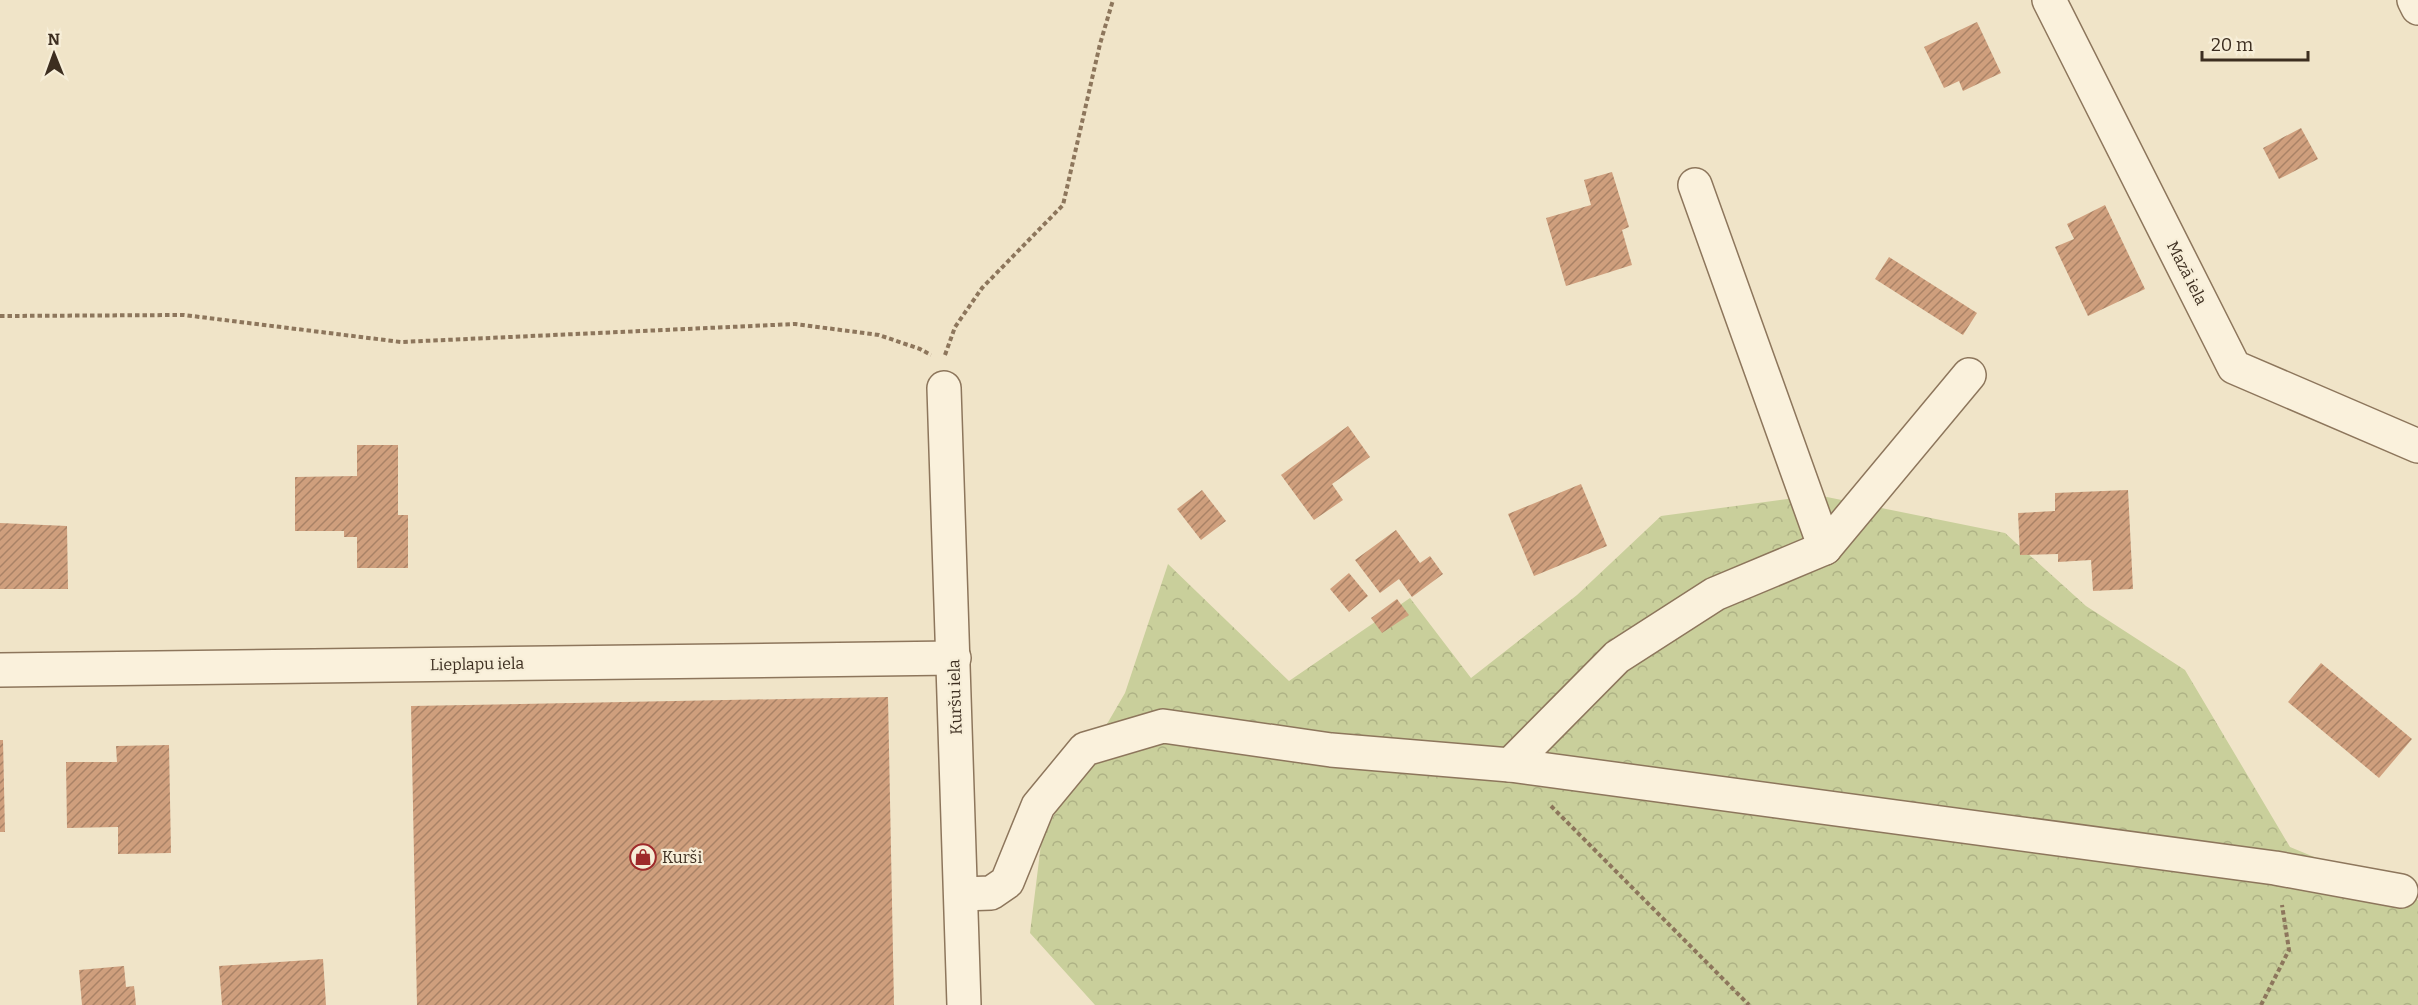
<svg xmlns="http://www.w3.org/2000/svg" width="2418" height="1005" font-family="Bitter,serif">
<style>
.forest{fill:url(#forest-crowns)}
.building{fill:url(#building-hatch)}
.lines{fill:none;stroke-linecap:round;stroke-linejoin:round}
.minor-casing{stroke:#8d765c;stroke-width:36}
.path{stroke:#8d765c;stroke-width:4;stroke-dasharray:4.5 3;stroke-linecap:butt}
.minor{stroke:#faf1dc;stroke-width:33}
.labels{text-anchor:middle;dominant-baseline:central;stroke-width:4.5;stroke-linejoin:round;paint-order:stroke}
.street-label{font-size:16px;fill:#3d2e20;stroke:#f7eed8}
.poi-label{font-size:16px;fill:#3d2e20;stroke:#f7eed8;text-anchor:start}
</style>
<defs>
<pattern id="forest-crowns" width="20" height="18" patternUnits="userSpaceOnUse" patternTransform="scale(1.5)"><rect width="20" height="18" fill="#c9cf9b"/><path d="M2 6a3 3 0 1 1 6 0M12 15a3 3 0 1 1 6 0" fill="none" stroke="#aeb285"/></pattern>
<pattern id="building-hatch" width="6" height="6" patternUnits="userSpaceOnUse" patternTransform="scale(1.5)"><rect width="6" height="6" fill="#cf9f7d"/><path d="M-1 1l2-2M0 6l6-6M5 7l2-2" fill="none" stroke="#a98266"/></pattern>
</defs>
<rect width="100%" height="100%" fill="#f0e4c8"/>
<path class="forest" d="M1817 495 2005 533 2086 606 2185 670 2290 847 2418 900V1005H1095L1030 933 1042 836 1125 693 1168 564 1289 681 1410 598 1471 678 1577 595 1661 516Z"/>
<g class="building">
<path d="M1977 22 2001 73 1963 91 1959 81 1944 88 1924 47Z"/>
<path d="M2301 128 2318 159 2279 179 2263 148Z"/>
<path d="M1612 172 1629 227 1622 230 1632 265 1566 286 1546 218 1591 205 1584 180Z"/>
<path d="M2105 205 2145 289 2088 316 2055 247 2074 239 2067 224Z"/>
<path d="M1889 257 1977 313 1963 335 1875 279Z"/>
<path d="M1348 426 1370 457 1332 484 1343 500 1314 520 1281 475Z"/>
<path d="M357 445H398V515H408V568H357V537H344V531H295V477L357 476Z"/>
<path d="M1581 484 1607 546 1534 576 1508 514Z"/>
<path d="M1202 490 1226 521 1201 540 1177 509Z"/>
<path d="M2128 490 2133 589 2093 591 2091 560 2058 562V554L2020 555 2018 513 2055 511V493Z"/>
<path d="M0 523 67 526 68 589H0Z"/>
<path d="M1396 530 1420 563 1430 556 1443 574 1412 597 1399 579 1380 593 1355 560Z"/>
<path d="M1349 573 1368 596 1349 612 1330 589Z"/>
<path d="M1397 599 1409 615 1382 633 1371 618Z"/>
<path d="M2321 663 2412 739 2379 778 2288 702Z"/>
<path d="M888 697 894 1005H417L411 706Z"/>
<path d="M0 740H3L5 832H0Z"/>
<path d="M169 745 171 853 118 854V827L67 828 66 762H117L116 746Z"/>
<path d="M323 959 326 1005H222L219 966Z"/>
<path d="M124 966 126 987 134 986 136 1005H82L79 970Z"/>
</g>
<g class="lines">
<g class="minor-casing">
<g id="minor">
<path d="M2049 0 2234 367 2418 446"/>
<path d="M2414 0 2418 8"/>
<path d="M1695 185 1825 548"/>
<path d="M944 388 964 1005"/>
<path d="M0 670 954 658"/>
<path d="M1510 765 1617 657 1715 594 1825 548 1969 375"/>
<path d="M961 894 991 893 1007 882 1038 806 1085 749 1163 726 1331 750 1510 765 2275 868 2401 891"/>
</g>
</g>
<g class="path">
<path d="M0 316 184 315 401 342 795 324 879 335 920 349 931 355"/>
<path d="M945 355 955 327 982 288 1063 205 1100 44 1113 0"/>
<path d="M1551 806 1749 1005"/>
<path d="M2261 1005 2289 950 2282 905"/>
</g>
<use href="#minor" class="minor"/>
</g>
<defs>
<g id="shop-ring" transform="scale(1.35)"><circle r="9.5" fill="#f7eed8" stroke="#9e2a2b" stroke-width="1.5"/><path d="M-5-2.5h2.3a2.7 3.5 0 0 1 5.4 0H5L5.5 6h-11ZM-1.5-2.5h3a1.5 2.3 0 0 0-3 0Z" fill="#9e2a2b"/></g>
</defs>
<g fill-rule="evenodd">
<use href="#shop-ring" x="643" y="857"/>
</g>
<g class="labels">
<g class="street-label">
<text transform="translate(2187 273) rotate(63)">Mazā iela</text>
<text transform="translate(477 664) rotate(-1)">Lieplapu iela</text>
<text transform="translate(955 697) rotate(-92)">Kuršu iela</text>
</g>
<g class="poi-label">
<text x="662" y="857">Kurši</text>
</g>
</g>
<g transform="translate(54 54) rotate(359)" stroke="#f7eed8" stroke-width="4.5" paint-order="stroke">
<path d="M0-4.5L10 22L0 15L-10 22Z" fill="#3d2e20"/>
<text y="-9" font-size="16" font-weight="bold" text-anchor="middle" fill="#3d2e20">N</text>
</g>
<path d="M2202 51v9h106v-9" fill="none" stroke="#3d2e20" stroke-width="3"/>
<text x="2211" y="51" font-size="18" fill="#3d2e20" stroke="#f7eed8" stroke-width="4.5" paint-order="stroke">20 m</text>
</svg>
